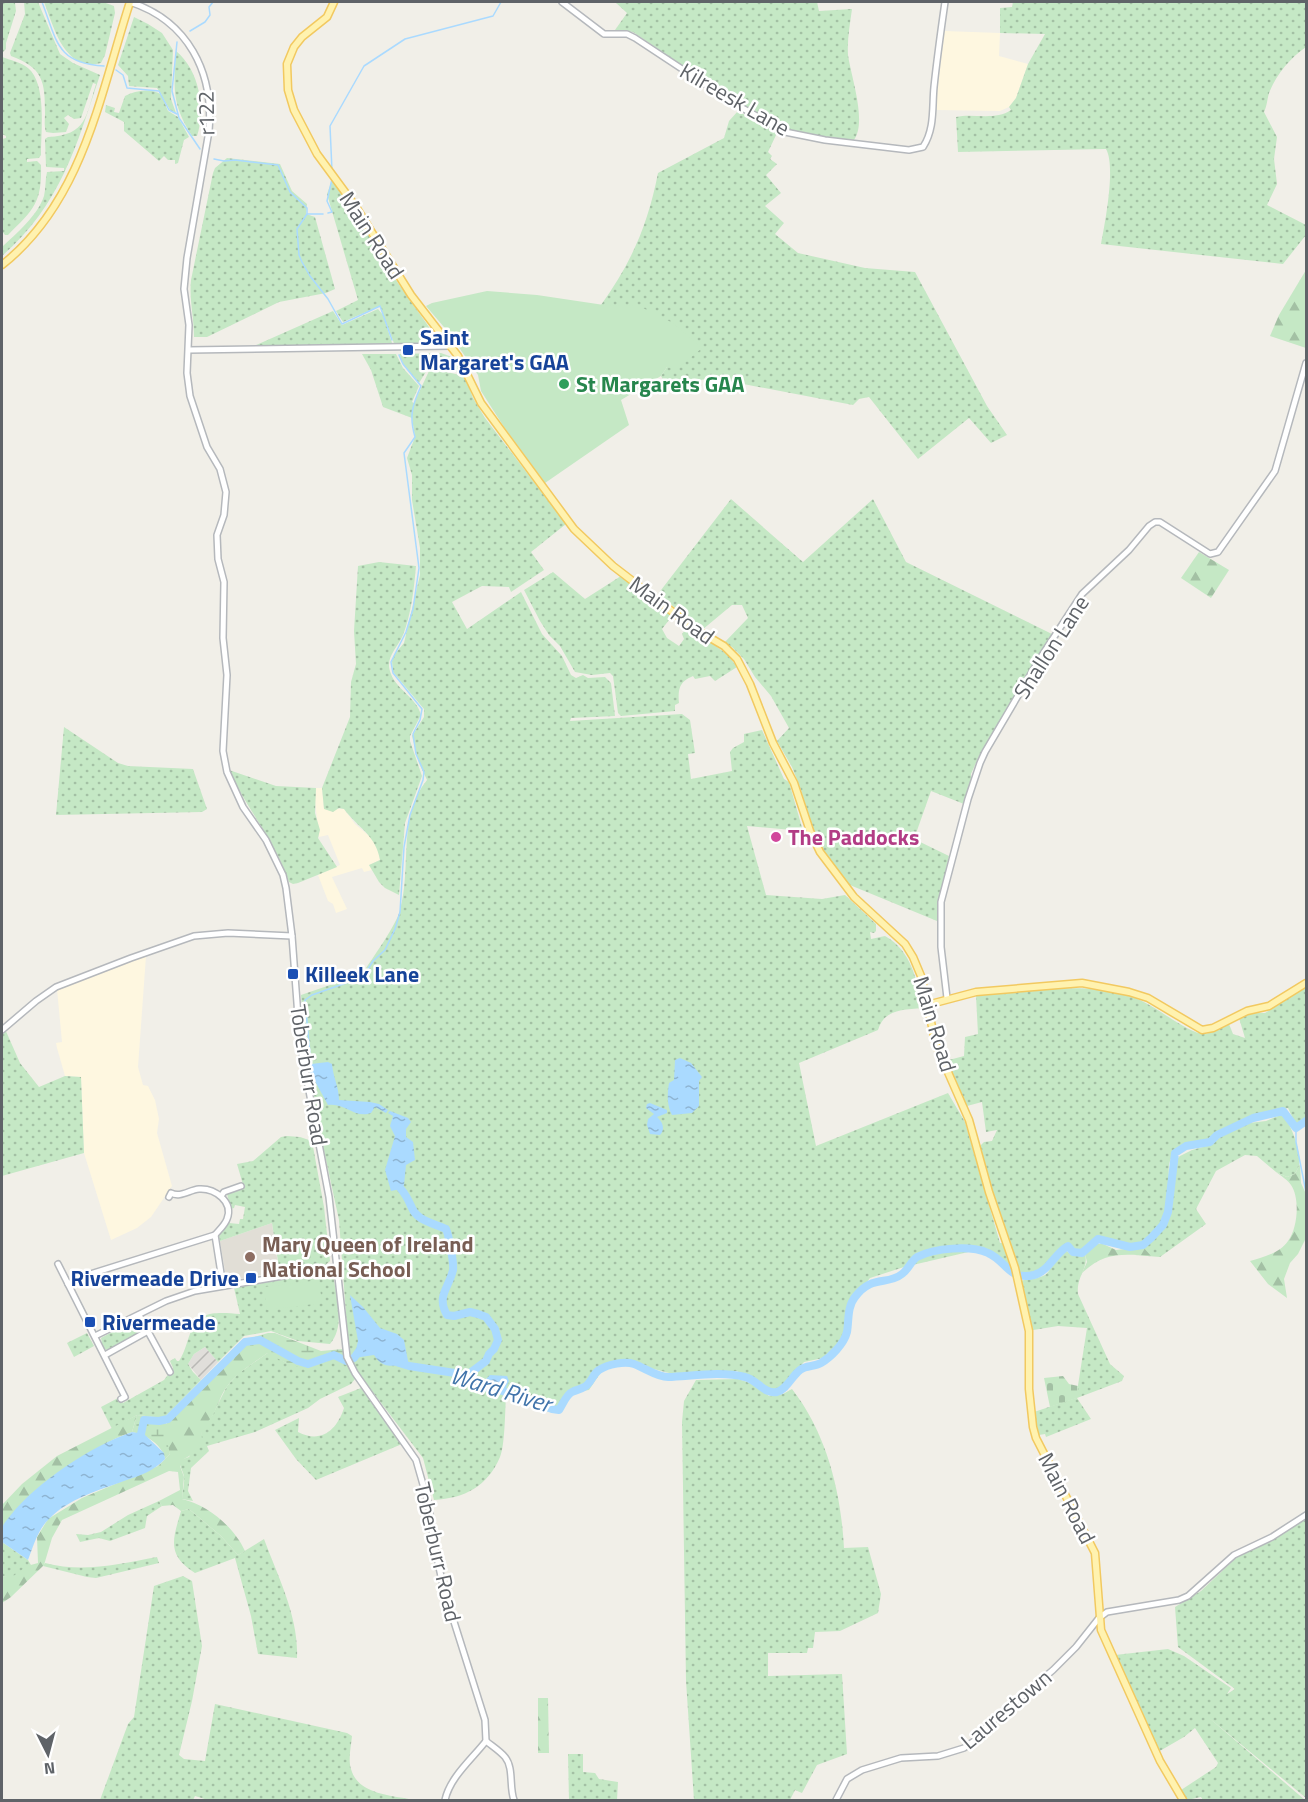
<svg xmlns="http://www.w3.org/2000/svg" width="1308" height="1802" font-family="'Titillium Web',sans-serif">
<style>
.commercial{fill:#fef7e0}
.industrial{fill:url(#industrial-furrows)}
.education{fill:#e1ded6}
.grass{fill:url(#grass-dots)}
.forest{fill:url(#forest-firs)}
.wetland{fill:url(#wetland-marsh)}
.cemetery{fill:url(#cemetery-stones)}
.pitch{fill:#c5e8c5}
.water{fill:url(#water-ripples)}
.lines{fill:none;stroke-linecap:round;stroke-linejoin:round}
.stream{stroke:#aadaff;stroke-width:1.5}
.river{stroke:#aadaff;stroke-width:8}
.minor-casing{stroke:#b5b8bc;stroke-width:8}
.major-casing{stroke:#f2c960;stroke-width:9}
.minor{stroke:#fff;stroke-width:5}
.major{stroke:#fff2af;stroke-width:6}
.transit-dot{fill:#1a4fb4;stroke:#fff;stroke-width:2}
.leisure-dot{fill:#2e9e5b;stroke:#fff;stroke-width:2}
.hotel-dot{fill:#d1479c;stroke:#fff;stroke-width:2}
.education-dot{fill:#8d6e63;stroke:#fff;stroke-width:2}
.labels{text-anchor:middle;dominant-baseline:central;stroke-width:5;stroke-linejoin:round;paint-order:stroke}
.street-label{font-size:22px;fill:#5f6368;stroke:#fff}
.transit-label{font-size:22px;font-weight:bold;fill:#164399;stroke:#fff;text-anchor:start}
.leisure-label{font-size:22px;font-weight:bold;fill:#27864d;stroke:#fff;text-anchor:start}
.hotel-label{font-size:22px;font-weight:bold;fill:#b23c85;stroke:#fff;text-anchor:start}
.education-label{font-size:22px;font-weight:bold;fill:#785e54;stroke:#fff;text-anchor:start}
.water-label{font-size:24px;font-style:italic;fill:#4174aa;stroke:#fff}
</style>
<defs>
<pattern id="industrial-furrows" width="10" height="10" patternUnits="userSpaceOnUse" patternTransform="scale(1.5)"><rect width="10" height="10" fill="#e0deda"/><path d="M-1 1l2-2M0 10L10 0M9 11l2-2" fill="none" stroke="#b9b8b5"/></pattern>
<pattern id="grass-dots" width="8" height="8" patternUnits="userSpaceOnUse" patternTransform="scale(1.5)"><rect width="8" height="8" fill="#c5e8c5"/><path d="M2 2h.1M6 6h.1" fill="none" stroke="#a3c0a4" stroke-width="1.8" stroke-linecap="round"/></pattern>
<pattern id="forest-firs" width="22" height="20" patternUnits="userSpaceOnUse" patternTransform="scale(1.5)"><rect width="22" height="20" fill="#c5e8c5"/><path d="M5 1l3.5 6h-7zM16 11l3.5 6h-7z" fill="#a3c0a4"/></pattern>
<pattern id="wetland-marsh" width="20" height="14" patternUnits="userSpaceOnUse" patternTransform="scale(1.5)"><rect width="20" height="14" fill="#c5e8c5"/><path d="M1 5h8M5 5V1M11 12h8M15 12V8" fill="none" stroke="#a3c0a4"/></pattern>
<pattern id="cemetery-stones" width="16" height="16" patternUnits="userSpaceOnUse" patternTransform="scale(1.5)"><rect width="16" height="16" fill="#c5e8c5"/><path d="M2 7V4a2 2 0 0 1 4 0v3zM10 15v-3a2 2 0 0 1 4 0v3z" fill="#a3c0a4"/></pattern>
<pattern id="water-ripples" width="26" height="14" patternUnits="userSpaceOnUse" patternTransform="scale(1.5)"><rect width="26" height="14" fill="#aadaff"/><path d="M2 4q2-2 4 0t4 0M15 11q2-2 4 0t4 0" fill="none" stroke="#8eb4d2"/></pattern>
</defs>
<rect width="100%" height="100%" fill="#f1efe8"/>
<g class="commercial">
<path d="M944 31 1000 33 999 56 1028 64 1016 98 1009 107 1000 111 937 110 936 100Z"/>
<path d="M316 788H322L324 809H344L355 824 374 840 379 853 380 860 369 865 372 870 364 872 362 868 332 877 347 909 336 913 333 904 328 901 318 875 340 865 328 835 319 837 315 801Z"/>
<path d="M146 956 138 1067 143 1085 148 1086 155 1100 159 1119 157 1133 172 1186 151 1217 137 1228 111 1240 84 1153 81 1077 65 1076 57 1048 56 1043 62 1042 57 989 63 985Z"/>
</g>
<path class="industrial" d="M205 1347 218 1362 201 1380 188 1364 194 1354Z"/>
<path class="education" d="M272 1223 279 1272 233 1280 226 1277 220 1241Z"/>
<g class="grass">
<path d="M2 2H20V3H15L16 11 6 43V49L2 53Z"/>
<path d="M24 2H38L60 54 73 63 100 75C76 147 61 204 2 256V247C16 234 38 215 44 196 46 188 45 180 47 172L64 171V168L46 167 45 139 48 137C87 135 86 116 96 84L93 83 81 118 74 119 68 115 64 118 69 124 66 132 53 133 46 132C44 126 45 119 45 113 45 81 43 68 11 56L10 53 25 14Z"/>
<path d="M44 2H103L114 6 115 13 105 55 101 63C64 72 54 27 44 2Z"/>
<path d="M615 2H817L819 11 852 9C850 24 847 40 848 55 851 77 868 124 853 141H843L787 130 723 93 633 32 615 30 627 13Z"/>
<path d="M1013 2H1306V47C1290 58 1276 75 1269 93 1267 100 1267 106 1264 112L1277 137 1274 159 1277 184 1267 205 1306 225V235L1283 264 1101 244C1105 223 1116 166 1106 149L958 152 956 117C973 113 995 121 1011 110L1009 107 1016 98 1028 64 1045 34 1000 33V8L1012 7Z"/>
<path d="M134 17 148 24 162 33 173 50 171 99 176 113 170 110 162 96 168 111 178 117 189 137 184 140 178 163 175 164V160H168L164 156 159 161 124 131V122L105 112 106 105 115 108 114 112 119 113 125 96C136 90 152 88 162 95L157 88 129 86 128 76 118 65Z"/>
<path d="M176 51C199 70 206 108 197 136H192C171 103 174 87 176 51Z"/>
<path d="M2 57C10 60 21 62 28 68 47 84 41 131 41 155L39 158 27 159V162L37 161 41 165C42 203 34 209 8 235H5L2 231V139L6 138V136L2 134Z"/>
<path d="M738 111 777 133 768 152 772 156 770 159 777 164 766 175 781 193 765 206 784 223 775 234 798 253 865 268 915 272 987 406 1007 435 991 443 969 418 918 459 869 397 859 399 853 405 712 378 700 380 691 386 668 389 661 376 667 367 604 305H601C632 262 648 224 658 173L724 138 729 121Z"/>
<path d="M227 158 280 164 292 191 307 204 306 214 315 217 335 289 326 293 279 302 207 337H194C194 317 189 299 191 280L213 173 215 168Z"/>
<path d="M332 180 349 204 398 283 436 337 435 343H405L395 346 380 306 343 322 336 311 358 300 327 194Z"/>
<path d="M378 309 383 315 393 346H254L333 311 342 325Z"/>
<path d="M441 353 452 357 464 373 429 367 419 383 403 364 399 354Z"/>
<path d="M362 354H396L403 368 419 386 412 402 414 403 429 371 432 369 465 376 473 398 485 418 566 524 531 552 544 570 511 592 509 587 482 586 452 602 467 629 521 592 542 634 562 656 571 675 576 678 583 675 588 678 605 677 611 683 615 716 571 718 570 721 682 714 690 720 695 753 688 754 691 779 732 771 730 752 733 748 744 742V734L762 730 784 779 789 782 803 831 747 826 766 895 822 899 845 895 876 924V931L874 933 870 932 871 939 885 936C912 951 917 981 922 1008 903 1010 884 1009 878 1030L799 1063 816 1146 948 1093 965 1122 1000 1243H1003L1013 1274H1010C1001 1260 994 1253 977 1250L904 1267 870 1278 853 1299 843 1340 823 1358 804 1362 775 1395 783 1394 792 1389C827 1434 841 1492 844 1548L868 1547 881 1594 878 1613 840 1631 815 1632 813 1648H808L807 1653H768V1676L842 1674 847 1754 817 1765 802 1793 795 1790 790 1800H694L686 1681 682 1422 684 1401 696 1380 738 1379 756 1385 769 1396 775 1395 737 1371 673 1374 627 1362 603 1369 589 1390 569 1393 559 1408 506 1397C505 1411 505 1446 500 1457 487 1487 465 1498 434 1500L423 1458 353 1366 349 1354 339 1220 307 1072 301 995 362 974C372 959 397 924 400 910 412 867 397 817 427 780L419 763 412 736 424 717V709L393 672 392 661 394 655 404 643 420 575V548L412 500V475L407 458 415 437 412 418 383 407 371 370Z"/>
<path d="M731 499 803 562 873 499 906 562 1054 635 992 738 979 756 971 774V784L964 804 931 791 914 839 949 856 940 895 937 921 845 883 820 848 814 836 801 790 792 767 777 741 789 728 771 696 755 677 744 659 732 647 724 643 748 618 742 605H732L702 630 658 594Z"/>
<path d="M379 562 416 566C414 589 411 615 403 635 397 649 384 658 391 674 397 690 417 698 421 715L410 736V741L422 776 405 823 399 895 385 888 379 882 369 865 380 860C376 835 358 828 344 809L339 808 333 812 324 809 322 788 350 717 351 682 356 664 354 631 358 566Z"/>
<path d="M553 572 585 599 621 576 673 615 662 629 667 638 679 646 684 639 682 634 688 626 728 655 737 667 715 681 710 676 695 679 693 676C679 682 678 689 679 703L675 705V711L621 716 618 713 613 676 610 673 592 675 575 672 560 646 549 635 540 621 524 590Z"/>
<path d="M64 727 118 763 128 766 193 769 207 809 202 812 56 815Z"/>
<path d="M229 770 276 786 316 788 315 813 320 830 318 838 337 867 298 883 293 884 289 882C276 842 246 808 229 770Z"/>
<path d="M1306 987V1123L1297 1127 1288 1108C1280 1109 1276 1114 1268 1117 1254 1122 1237 1120 1224 1129 1219 1133 1217 1139 1211 1142 1198 1147 1183 1143 1173 1155 1167 1163 1169 1173 1169 1182 1169 1203 1166 1220 1151 1236 1145 1242 1140 1246 1131 1246 1122 1246 1113 1241 1104 1240 1086 1239 1092 1255 1067 1248 1058 1253 1048 1261 1045 1270 1038 1275 1027 1278 1019 1275L1015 1256 988 1180 980 1146 984 1142 992 1141 997 1130 986 1132 982 1102 967 1106 945 1061 964 1056 965 1037 978 1034 976 996C1028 992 1084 980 1135 998 1153 1004 1189 1034 1204 1034 1213 1033 1221 1028 1229 1024L1233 1034 1245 1038 1239 1018 1253 1013H1265Z"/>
<path d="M5 1029 20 1063 39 1087 65 1076 81 1077 84 1153 2 1176V1032Z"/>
<path d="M1283 1114C1290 1123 1302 1152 1299 1165 1299 1168 1296 1171 1295 1174L1287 1177 1276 1172 1257 1156 1245 1155 1216 1171 1196 1209 1206 1224 1160 1257 1135 1255C1175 1225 1171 1206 1175 1161L1180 1156 1192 1150 1210 1145 1227 1132 1249 1123 1266 1121Z"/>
<path d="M287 1136 300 1137 312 1141 324 1207 330 1261 323 1267 280 1274 272 1223 220 1241 219 1236 229 1223 239 1224 240 1219H243L245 1207 235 1205 234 1208 231 1209 227 1194 244 1188 237 1164 253 1161 281 1137Z"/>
<path d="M1067 1251 1071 1255 1085 1254C1089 1269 1076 1276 1078 1294L1110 1364 1124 1376 1122 1381 1077 1398 1091 1419 1046 1437 1045 1434 1039 1435 1034 1412 1076 1398 1087 1328 1058 1326 1033 1330 1020 1281C1028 1279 1038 1279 1045 1275 1053 1270 1053 1253 1067 1251Z"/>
<path d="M326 1272 331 1275 334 1280C337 1300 345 1327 330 1344L298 1341 271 1331 244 1336 218 1362 205 1347 194 1354 188 1364 193 1372 201 1380 164 1418 137 1415 112 1429 101 1407 120 1397 123 1403 164 1380 173 1368 170 1361 175 1358 177 1361H179C186 1350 187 1340 192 1329 200 1309 222 1313 240 1314L234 1288Z"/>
<path d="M132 1321H135L142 1328 139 1335 108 1350 103 1349 101 1338Z"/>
<path d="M87 1333 94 1346 74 1357 67 1343Z"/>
<path d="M269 1352 286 1363 335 1356 346 1361 355 1379 351 1384 320 1399 308 1408 255 1432 207 1446 209 1451 191 1468 188 1491 193 1501 182 1499C182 1492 185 1484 184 1477 183 1468 173 1461 189 1457L201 1437 202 1427 212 1416 227 1386 239 1373Z"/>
<path d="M361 1388 402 1444 316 1480 296 1459 275 1430 299 1418 298 1432C321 1444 337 1430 344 1408L338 1397Z"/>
<path d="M159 1501 162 1506 147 1516 145 1528 110 1541 99 1538 80 1542 76 1534 88 1535 101 1532 128 1515Z"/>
<path d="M189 1509 221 1536 238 1555 264 1539C278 1577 299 1617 297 1658L258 1654 251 1616 235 1558 195 1573C166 1555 173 1539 181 1511Z"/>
<path d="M1306 1518V1798L1208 1717 1305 1800H1203L1201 1797 1187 1800 1181 1790 1216 1767 1218 1763 1195 1728 1184 1737 1158 1752 1115 1655 1168 1649 1184 1656 1231 1688 1227 1694 1235 1689 1178 1647 1175 1607 1201 1591 1238 1556 1276 1537Z"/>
<path d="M2 1542 28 1560 31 1565 12 1578 2 1576Z"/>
<path d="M157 1557 159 1563 96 1578 87 1577 43 1566 45 1563C83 1573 119 1564 157 1557Z"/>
<path d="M183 1576 192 1581 202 1646 192 1701 179 1755 184 1759 205 1761 215 1704 347 1733 352 1736C351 1746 348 1760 351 1769 358 1795 392 1795 414 1800H208L195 1796 193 1800H100L128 1724 134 1717 154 1586Z"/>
<path d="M568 1754H583V1772L595 1773 599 1779 618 1782 617 1800H569Z"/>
</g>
<g class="forest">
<path d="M1306 270V348L1270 336 1279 315Z"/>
<path d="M1199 552 1229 570 1211 598 1181 578Z"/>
<path d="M1300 1164 1301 1183 1306 1194V1238L1298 1254 1290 1263 1284 1279 1287 1298 1268 1284 1250 1261C1263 1257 1280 1253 1288 1241 1298 1228 1300 1198 1291 1185 1288 1180 1281 1176 1276 1172L1287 1177 1295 1174Z"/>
<path d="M1095 1244H1103L1116 1250 1143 1247 1151 1256C1121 1254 1105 1252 1082 1273L1087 1262 1085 1254Z"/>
<path d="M247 1342 269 1352C255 1362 239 1371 228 1385 221 1394 218 1405 213 1415 205 1427 199 1427 203 1444L200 1445 196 1452 184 1459 180 1466 184 1477 182 1499C208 1505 234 1527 245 1551L238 1555 221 1536 189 1509 181 1511 173 1505 162 1506 159 1501 180 1490 178 1472 169 1471 62 1520 52 1538 44 1565 11 1597 2 1603V1576L12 1577 27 1566 38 1563 37 1537 48 1519 82 1498 158 1466 170 1454 159 1424H166Z"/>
<path d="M137 1415 132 1432C80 1450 42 1491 2 1528V1505L22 1484 57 1456Z"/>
<path d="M538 1698H548L549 1753H538Z"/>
</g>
<g class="wetland">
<path d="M268 1333H275L321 1351 343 1349 346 1361 335 1356 303 1368 286 1363 247 1342V1339Z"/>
<path d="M137 1415 164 1418 166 1424H159L165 1434 170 1454 165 1459C163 1445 145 1434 132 1432Z"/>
</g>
<path class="cemetery" d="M1063 1376 1069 1384 1078 1386 1077 1398 1050 1407 1044 1378Z"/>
<g class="pitch">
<path d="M487 291 537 295 604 305 639 306 673 323 702 348 677 369 667 367 661 376 621 400 629 425 545 483 504 427 481 391 478 375 449 333 426 306 432 303Z"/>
<path d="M308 1245 310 1257 290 1260 288 1249Z"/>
<path d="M319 1280 322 1303 267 1310 264 1287Z"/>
</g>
<g class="water">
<path d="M680 1058 691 1063 702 1077 699 1081V1106L692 1113 672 1115C667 1106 667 1094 669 1083L674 1080 675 1060Z"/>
<path d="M328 1062 332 1064C333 1077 339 1087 339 1100L370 1102 379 1104 388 1110 386 1113 375 1107 371 1113C355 1119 344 1102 328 1105L310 1072 311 1064Z"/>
<path d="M650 1103 667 1110V1113L657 1117C662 1121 666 1129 660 1135L650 1134 647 1125 648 1119 654 1114 646 1108 647 1104Z"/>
<path d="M390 1111 408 1118 411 1122 406 1129V1137L413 1142 415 1160 406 1165 404 1185 401 1189 391 1191 385 1170 395 1136 390 1126 393 1116 388 1113Z"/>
<path d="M350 1295 363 1307 380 1328 397 1334 404 1340 409 1366C394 1364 384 1371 374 1355L354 1358 358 1341Z"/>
<path d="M490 1375 507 1376 509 1381 503 1394 481 1390 475 1386 478 1382 481 1384Z"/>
<path d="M132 1432 144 1434 164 1453 165 1459C154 1471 139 1476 124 1481 99 1490 68 1499 49 1519 38 1529 33 1547 28 1560L2 1542C2 1538 0 1531 2 1528 3 1524 8 1519 10 1516 37 1482 91 1446 132 1432Z"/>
</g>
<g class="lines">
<g class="stream">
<path d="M42 2C57 41 56 63 104 66"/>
<path d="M190 31 205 22 210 15 209 7 213 2"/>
<path d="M177 42 172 91 179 118 200 149"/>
<path d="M116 70 123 75 127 88 159 91 169 110 177 114"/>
<path d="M214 159 224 161 235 160 278 165 290 192 307 208V214L297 229 299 255 302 262 310 276 328 299 342 324 380 306 392 340"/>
<path d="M332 171 330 126 364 66 405 39 493 16 501 2"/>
<path d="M328 213 332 212 327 201 332 179"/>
<path d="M307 214H323"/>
<path d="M311 1065 305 1000 312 995 363 977 373 961 385 950 395 929 400 912 404 847 410 815 423 780 424 772 416 754 413 734 420 720 422 709 393 673 391 662 406 632 413 609 419 568 404 453 415 437C409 416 412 406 421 386L403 364 399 355"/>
<path d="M1296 1128V1142L1306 1192"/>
</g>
<g class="river">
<path d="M401 1189C407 1196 409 1202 413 1210 419 1221 435 1224 446 1229 449 1236 454 1263 453 1270 449 1288 436 1296 447 1315L454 1316 470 1312 478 1314 486 1317 495 1329 498 1340 494 1349 489 1354 486 1361 470 1373 467 1378"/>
<path d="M399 1363 409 1366 455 1373 482 1387 497 1389 552 1409 559 1410C563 1404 566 1395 572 1392 578 1389 584 1389 588 1384 592 1380 594 1373 599 1370 608 1364 625 1361 634 1364 645 1368 657 1377 668 1377 693 1376 721 1371 745 1377 756 1379 765 1395 777 1392 787 1389 792 1376 800 1370 806 1365 814 1367 821 1363 831 1357 844 1344 847 1332 849 1321 847 1307 855 1297 872 1274 887 1286 902 1274 908 1270 911 1261 917 1257 934 1248 971 1245 988 1253 1007 1261 1008 1281 1034 1275 1048 1272 1055 1253 1068 1246L1073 1252 1082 1253 1098 1239 1130 1247 1143 1245 1151 1238 1163 1225 1168 1212 1175 1153 1186 1146 1210 1142 1217 1135 1253 1118 1283 1111 1296 1128 1306 1121"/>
<path d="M135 1443 141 1434 144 1420 159 1421 168 1419 245 1342 260 1340 298 1361 308 1364 334 1355 346 1361 354 1358 359 1351"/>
</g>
<g class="minor-casing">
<g id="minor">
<path d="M130 2C188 21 214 72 209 131L187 258 184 289 189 325 187 373 190 396 207 447 220 469 226 492 224 515 217 535 218 559 224 582 223 638 227 675 223 751 227 772 243 807 266 840 283 875 286 888 292 936 300 1043 329 1197 347 1357 355 1373 416 1460 428 1502 435 1549 444 1590 485 1720 486 1741C472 1759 450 1777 445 1800"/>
<path d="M562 2 604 34H627L635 38 735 104 785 132 825 140 909 150 923 147C935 129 932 107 934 87 937 58 941 30 945 2"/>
<path d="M189 350 451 346"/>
<path d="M947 998 941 947V902L968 799 980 763 985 752 1039 660 1082 594 1129 550 1149 526 1155 522H1160L1210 554 1218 552 1275 471 1306 363"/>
<path d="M2 1030 36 1001 56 987 131 958 194 936 228 933 292 936"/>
<path d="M221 1196 224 1192 241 1186"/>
<path d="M169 1197 171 1193C180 1198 189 1190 199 1189 215 1188 234 1202 227 1219 225 1225 219 1230 215 1235"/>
<path d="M58 1264 125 1397 121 1399"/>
<path d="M68 1284 87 1275 215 1235 223 1286"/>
<path d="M139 1315 170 1372"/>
<path d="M95 1336 166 1301 195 1291 336 1267"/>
<path d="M105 1355 148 1331"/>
<path d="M486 1741C492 1746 500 1751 505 1757 514 1768 509 1787 514 1800"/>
<path d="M836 1800 847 1779 862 1770 901 1758 938 1756 964 1748 977 1739 990 1723 1053 1670 1076 1647 1099 1618 1107 1612 1179 1600 1188 1596 1234 1555 1272 1537 1306 1515"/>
</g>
</g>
<g class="major-casing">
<g id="major">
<path d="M334 2 327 17 302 37 294 47 287 64 288 90 294 110 317 154 356 207 411 295 458 356 481 403 574 529 613 566 695 629 724 646 737 659 750 684 773 743 794 783 810 831 820 852 854 897 905 944 913 957 921 976 936 1045 969 1120 989 1192 1015 1268 1029 1331V1389L1033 1427 1036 1438 1095 1553 1101 1630 1160 1761 1183 1800"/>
<path d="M2 265C83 201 100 95 130 2"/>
<path d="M927 1005 976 992 1082 983 1129 992 1148 998 1202 1030 1213 1028 1247 1011 1269 1006 1306 983"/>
</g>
</g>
<use href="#minor" class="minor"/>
<use href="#major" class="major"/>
</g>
<g class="transit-dot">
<rect x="402" y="344" width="12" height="12" rx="3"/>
<rect x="287" y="968" width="12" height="12" rx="3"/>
<rect x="245" y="1272" width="12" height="12" rx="3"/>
<rect x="84" y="1316" width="12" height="12" rx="3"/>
</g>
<circle class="leisure-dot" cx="564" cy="384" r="6"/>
<circle class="hotel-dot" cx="776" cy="837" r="6"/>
<circle class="education-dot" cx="250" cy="1257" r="6"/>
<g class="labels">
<g class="street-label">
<text transform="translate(735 99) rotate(30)">Kilreesk Lane</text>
<text transform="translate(206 113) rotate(-91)">r122</text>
<text transform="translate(372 235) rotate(57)">Main Road</text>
<text transform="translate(672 610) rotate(36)">Main Road</text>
<text transform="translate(1051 647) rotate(-57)">Shallon Lane</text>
<text transform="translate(935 1024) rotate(73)">Main Road</text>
<text transform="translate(309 1075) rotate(81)">Toberburr Road</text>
<text transform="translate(1067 1498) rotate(63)">Main Road</text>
<text transform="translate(438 1552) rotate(77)">Toberburr Road</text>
<text transform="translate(1006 1709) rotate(-40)">Laurestown</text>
</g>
<g class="transit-label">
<text x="420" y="337">Saint<tspan x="420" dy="25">Margaret's GAA</tspan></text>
<text x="305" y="974">Killeek Lane</text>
<text x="239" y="1278" text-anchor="end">Rivermeade Drive</text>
<text x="102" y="1322">Rivermeade</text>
</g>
<g class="leisure-label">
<text x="576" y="384">St Margarets GAA</text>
</g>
<g class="hotel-label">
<text x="788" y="837">The Paddocks</text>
</g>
<g class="education-label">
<text x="262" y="1244">Mary Queen of Ireland<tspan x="262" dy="25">National School</tspan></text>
</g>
<g class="water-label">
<text transform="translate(501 1389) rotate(17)">Ward River</text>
</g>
</g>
<rect width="1308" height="1802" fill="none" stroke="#5f6368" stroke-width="6"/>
<g transform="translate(48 1754) rotate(174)" stroke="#ffffff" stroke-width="4.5" paint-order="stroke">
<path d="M0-4.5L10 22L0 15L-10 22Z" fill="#5f6368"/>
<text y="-9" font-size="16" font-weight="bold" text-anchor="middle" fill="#5f6368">N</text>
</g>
</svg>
